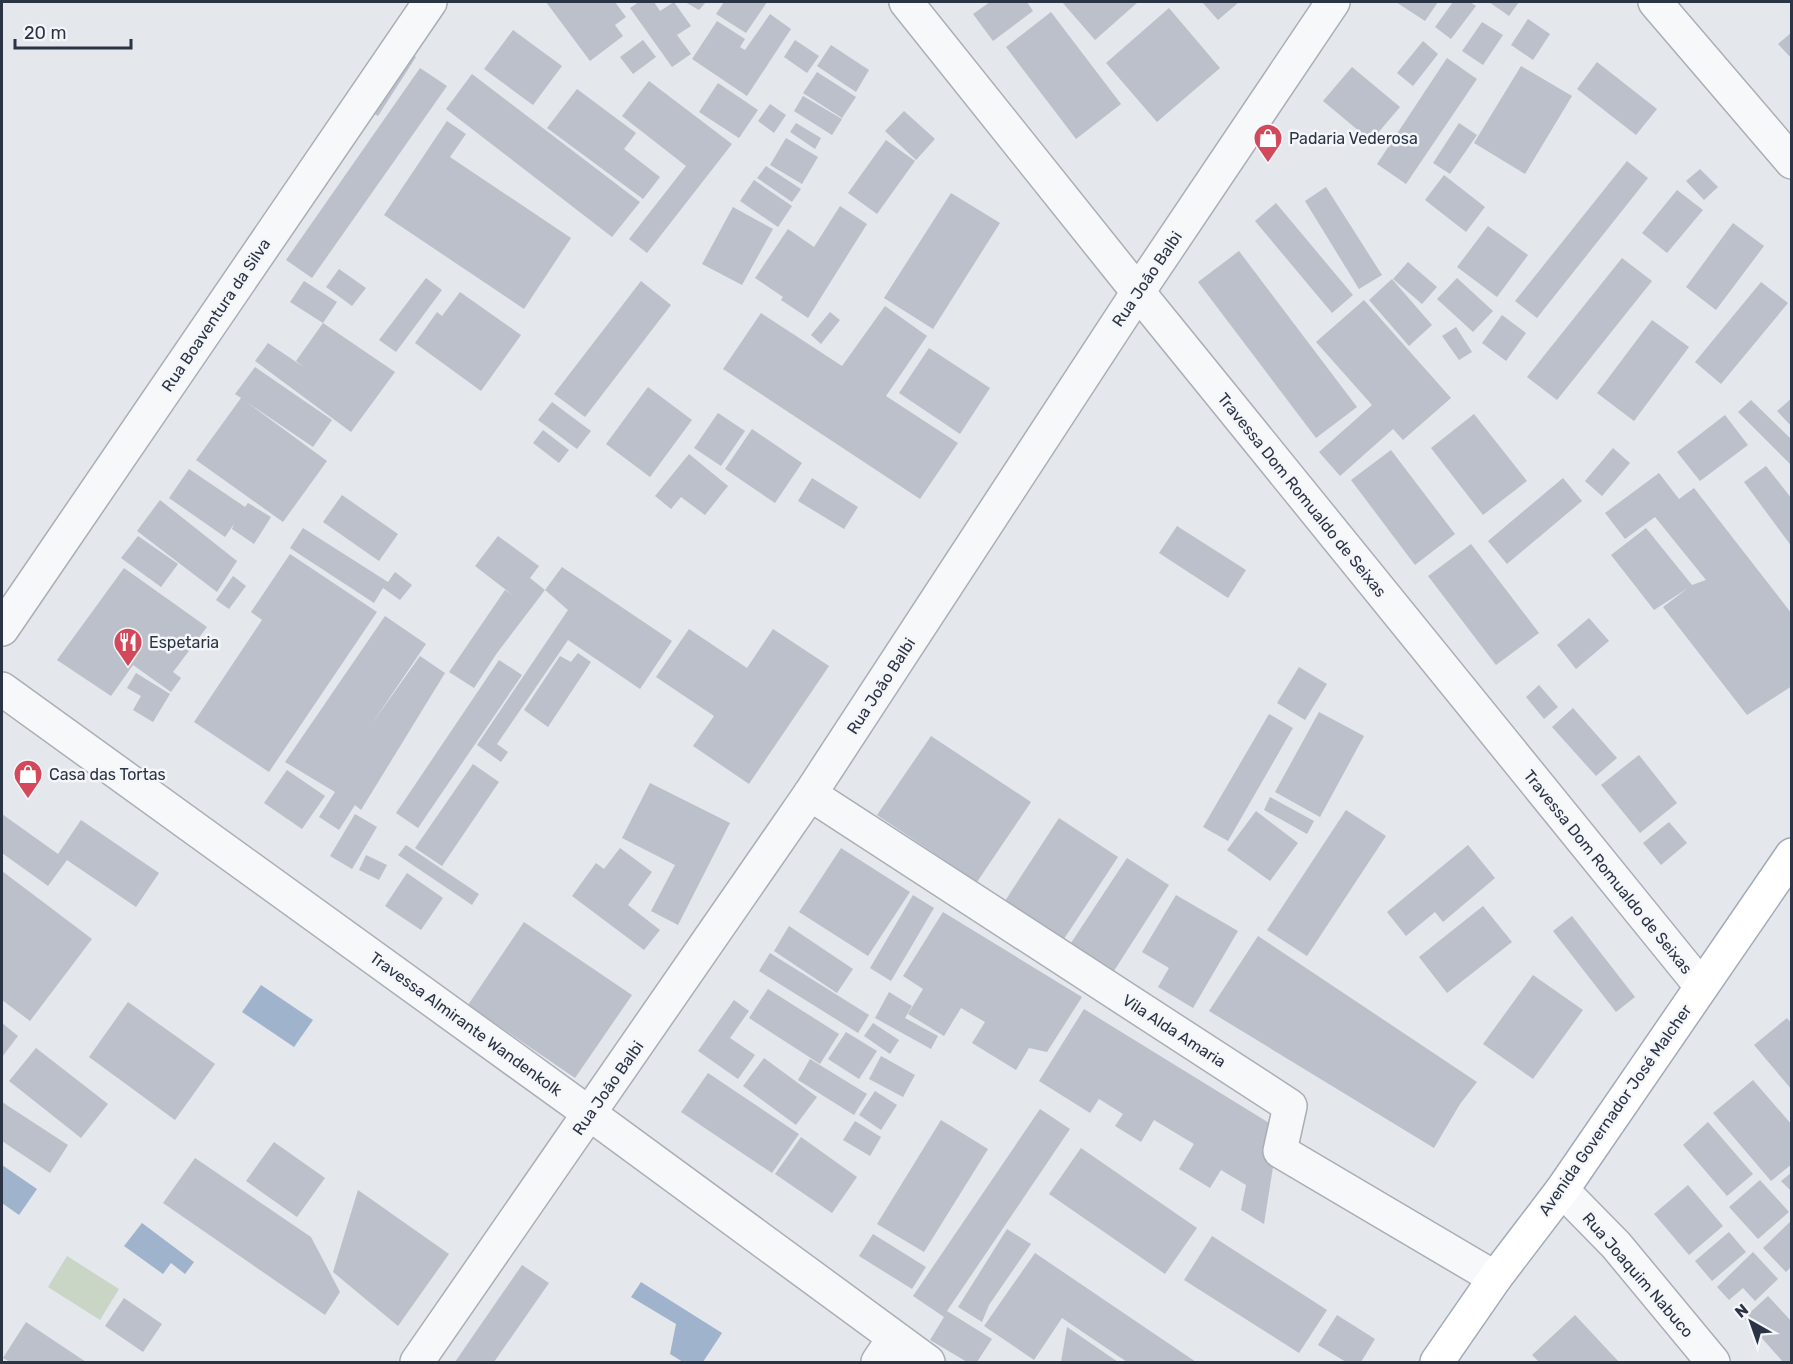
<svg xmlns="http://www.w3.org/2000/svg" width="1793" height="1364" font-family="Rubik,sans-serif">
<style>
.green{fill:#c9d6c5}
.water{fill:#9fb4cc}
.building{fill:#bbc0ca}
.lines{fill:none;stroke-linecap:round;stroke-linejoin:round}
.minor-casing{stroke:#a9aeb7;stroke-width:36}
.tertiary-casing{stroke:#a9aeb7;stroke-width:36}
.primary-casing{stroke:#a3abb8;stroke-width:36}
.minor{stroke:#f7f8fa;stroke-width:33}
.tertiary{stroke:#f7f8fa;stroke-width:33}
.primary{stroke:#fff;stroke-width:33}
.labels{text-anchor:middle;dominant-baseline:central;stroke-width:5;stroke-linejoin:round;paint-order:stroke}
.poi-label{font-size:16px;fill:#2b3445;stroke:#f4f6f9;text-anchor:start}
.street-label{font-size:16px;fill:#2b3445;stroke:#f4f6f9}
</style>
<rect width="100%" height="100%" fill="#e4e7ec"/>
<path class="green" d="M67 1256 119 1289 100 1320 48 1287Z"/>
<g class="water">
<path d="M261 985 313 1020 294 1047 242 1012Z"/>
<path d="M2 1165 37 1189 19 1215 2 1203Z"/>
<path d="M142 1223 194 1262 185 1274 171 1263 163 1274 124 1246Z"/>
<path d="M641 1282 722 1333 703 1362H683L670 1354 676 1324 631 1297Z"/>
</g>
<g class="building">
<path d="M546 2H615L626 17 615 25 623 36 590 61Z"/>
<path d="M639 2H654L660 11 674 2 691 26 677 35 691 54 672 67 630 8Z"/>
<path d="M685 2H706L699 10Z"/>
<path d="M724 2H767L746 33 716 14Z"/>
<path d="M990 2H1027L1033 11 993 41 973 14Z"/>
<path d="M1062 2H1138L1095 40Z"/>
<path d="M1202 2H1239L1218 20Z"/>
<path d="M1396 2H1438L1425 21Z"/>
<path d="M1453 2H1470L1476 6 1451 39 1435 27Z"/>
<path d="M1489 2H1519L1509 16Z"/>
<path d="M1169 8 1220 68 1157 122 1106 63Z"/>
<path d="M1051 12 1121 104 1076 139 1006 47Z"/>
<path d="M770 14 791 29 747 96 692 59 717 21 745 39 740 47 745 50Z"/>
<path d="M1528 19 1550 34 1533 60 1511 45Z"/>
<path d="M1482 22 1503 35 1483 65 1462 51Z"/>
<path d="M513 30 562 66 533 105 484 69Z"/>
<path d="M1792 32V59L1778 44Z"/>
<path d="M643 40 656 57 633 74 620 57Z"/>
<path d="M795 40 819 56 807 73 784 57Z"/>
<path d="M1423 41 1438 54 1413 86 1397 73Z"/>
<path d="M831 45 869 70 856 92 817 66Z"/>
<path d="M401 46 416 57 378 116 362 106Z"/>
<path d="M1447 58 1477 79 1406 184 1377 164Z"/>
<path d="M1597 62 1657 109 1636 135 1577 89Z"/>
<path d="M1521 66 1572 96 1525 174 1474 143Z"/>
<path d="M1352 67 1400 107 1371 141 1323 101Z"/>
<path d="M420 68 447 86 312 278 286 260Z"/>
<path d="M817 72 856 97 842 118 803 93Z"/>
<path d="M472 74 640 202 612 237 446 109Z"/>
<path d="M649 81 732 144 647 253 629 239 686 166 622 116Z"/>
<path d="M718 83 758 110 739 138 699 112Z"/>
<path d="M577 89 636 133 624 149 660 177 643 199 547 128Z"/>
<path d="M803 96 842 119 832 135 794 111Z"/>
<path d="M770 104 786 115 774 133 758 121Z"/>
<path d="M904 111 935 139 916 160 885 131Z"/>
<path d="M447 121 466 134 450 157 571 238 524 309 384 215Z"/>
<path d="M796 123 821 138 815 149 790 132Z"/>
<path d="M1459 123 1477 135 1450 174 1433 163Z"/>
<path d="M786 138 818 157 802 184 770 165Z"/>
<path d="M886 140 915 161 877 214 848 193Z"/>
<path d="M1627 161 1648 178 1537 318 1515 301Z"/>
<path d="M766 166 801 189 792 202 757 178Z"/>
<path d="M1700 169 1718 187 1704 200 1686 181Z"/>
<path d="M1444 175 1485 207 1466 232 1425 200Z"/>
<path d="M754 180 792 206 778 227 740 201Z"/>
<path d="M1326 187 1382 275 1359 289 1305 201Z"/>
<path d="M1677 190 1703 210 1667 253 1642 233Z"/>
<path d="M951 193 1000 223 933 329 884 298Z"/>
<path d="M1276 203 1353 295 1332 313 1255 221Z"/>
<path d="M840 206 867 224 808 318 781 300 783 297 755 278 788 229 814 247Z"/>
<path d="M733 207 773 229 742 285 702 264Z"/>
<path d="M1733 223 1764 246 1716 310 1686 287Z"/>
<path d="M1488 226 1528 255 1497 297 1457 267Z"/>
<path d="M1239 251 1357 407 1316 438 1198 282Z"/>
<path d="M1622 258 1652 281 1557 400 1527 377Z"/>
<path d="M1408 262 1437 287 1422 304 1393 279Z"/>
<path d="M339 269 366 288 352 306 326 287Z"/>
<path d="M426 278 442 290 396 352 379 340Z"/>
<path d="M1457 278 1493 311 1473 332 1437 299Z"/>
<path d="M1392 279 1432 325 1409 346 1369 300Z"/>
<path d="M304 281 337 302 323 323 290 302Z"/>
<path d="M641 281 671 305 585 417 554 394Z"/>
<path d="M1761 282 1788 303 1721 384 1695 362Z"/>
<path d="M460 292 521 335 481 391 415 343 437 312 442 316Z"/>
<path d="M1364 300 1451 398 1403 440 1393 429 1340 476 1319 452 1372 405 1316 342Z"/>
<path d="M885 306 927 336 886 396 958 443 920 499 723 369 761 313 842 366Z"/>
<path d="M830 312 840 320 821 344 811 335Z"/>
<path d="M1502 315 1526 333 1506 361 1482 343Z"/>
<path d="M1652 320 1689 347 1634 421 1597 393Z"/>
<path d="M323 323 395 372 351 432 255 361 268 343 305 368 296 361Z"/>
<path d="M1456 327 1472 352 1459 360 1442 336Z"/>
<path d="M929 348 990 388 960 434 899 393Z"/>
<path d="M255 367 332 420 313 447 245 401 327 461 283 522 196 460 241 398 235 394Z"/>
<path d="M648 387 692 420 650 477 606 444Z"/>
<path d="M1792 398V427L1777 411Z"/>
<path d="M1751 400 1792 440V463L1790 464 1738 412Z"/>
<path d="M552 402 591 431 577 449 538 420Z"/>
<path d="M718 413 745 431 721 466 694 448Z"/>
<path d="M1474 414 1527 481 1483 515 1431 448Z"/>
<path d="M1725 415 1748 445 1700 481 1677 452Z"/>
<path d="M752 429 802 463 775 503 725 469Z"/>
<path d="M543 430 569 450 559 463 533 443Z"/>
<path d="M1613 448 1630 463 1602 496 1585 481Z"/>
<path d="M1391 450 1455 534 1415 565 1351 480Z"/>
<path d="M689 454 728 486 705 515 681 497 671 509 655 496Z"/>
<path d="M1766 466 1792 499V547L1744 482Z"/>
<path d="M189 469 245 507 248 503 271 517 254 544 232 529 234 524 225 537 169 498Z"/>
<path d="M1659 473 1679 499 1694 488 1792 614V686L1747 715 1663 607 1688 588 1654 610 1611 555 1646 528 1692 585 1706 580 1655 517 1625 539 1605 513Z"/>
<path d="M812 478 858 507 844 529 798 501Z"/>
<path d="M1563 478 1582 501 1507 564 1488 541Z"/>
<path d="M342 495 398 534 379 561 323 522Z"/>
<path d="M160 500 237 561 217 592 137 531Z"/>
<path d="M1177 526 1246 570 1228 598 1159 553Z"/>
<path d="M303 528 388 582 395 572 412 585 400 600 383 588 374 603 290 548Z"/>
<path d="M138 536 178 564 161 587 121 558Z"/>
<path d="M498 536 539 566 530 578 545 590 497 653 474 688 449 672 505 590 514 596 475 566Z"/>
<path d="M1471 544 1539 633 1496 665 1428 576Z"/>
<path d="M290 554 377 612 269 772 194 722 262 620 251 612Z"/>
<path d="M562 567 672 641 640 689 568 640 497 744 508 752 501 762 477 745 568 610 545 590Z"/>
<path d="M124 568 207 627 173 672 181 678 171 692 133 665 111 696 57 660Z"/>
<path d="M233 576 246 586 229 609 216 600Z"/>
<path d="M385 616 426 644 371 725 420 656 445 673 361 810 355 805 339 830 319 817 335 792 285 762Z"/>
<path d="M1589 618 1609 641 1576 669 1557 645Z"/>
<path d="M689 629 747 668 773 629 829 666 749 784 693 746 714 716 656 677Z"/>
<path d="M578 653 591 662 548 727 524 710 560 656 571 662Z"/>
<path d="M499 660 522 675 418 828 396 813Z"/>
<path d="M1299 667 1327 684 1305 720 1277 703Z"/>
<path d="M136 673 170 694 153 722 133 710 141 696 127 688Z"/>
<path d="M1539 685 1558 707 1544 719 1526 697Z"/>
<path d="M1573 708 1617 758 1596 776 1552 727Z"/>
<path d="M1319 712 1364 736 1320 817 1275 792Z"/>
<path d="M1269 714 1293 728 1228 841 1203 827Z"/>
<path d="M931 736 1031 802 977 882 877 815Z"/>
<path d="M1639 755 1677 803 1640 833 1601 785Z"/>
<path d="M473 764 499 782 442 866 415 848Z"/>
<path d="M287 770 325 796 302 829 264 803Z"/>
<path d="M650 783 730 823 678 925 651 911 675 865 622 838Z"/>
<path d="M1270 797 1314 821 1307 834 1264 810Z"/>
<path d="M1346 810 1386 836 1307 956 1267 930Z"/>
<path d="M1256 811 1298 843 1270 881 1227 850Z"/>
<path d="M2 814 58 854 81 820 159 873 136 907 67 860 48 886 2 853Z"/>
<path d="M355 814 377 827 352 869 330 856Z"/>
<path d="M1059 818 1118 857 1060 945 1001 907Z"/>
<path d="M1669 822 1687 843 1661 865 1643 843Z"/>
<path d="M406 845 479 894 472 905 398 855Z"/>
<path d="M1468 845 1495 878 1443 922 1435 912 1406 936 1387 912Z"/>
<path d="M620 848 652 872 628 905 660 930 644 950 572 896 596 863 604 869Z"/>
<path d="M841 848 910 892 868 956 799 912Z"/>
<path d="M366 855 387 865 379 880 359 870Z"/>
<path d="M1127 858 1169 885 1112 974 1069 946Z"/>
<path d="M2 871 92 939 30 1021 2 1000Z"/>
<path d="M407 873 443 898 421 930 385 906Z"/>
<path d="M913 895 934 908 891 981 870 968Z"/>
<path d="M1176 895 1238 931 1193 1008 1158 987 1169 968 1142 952Z"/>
<path d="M1483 906 1512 942 1447 993 1419 957Z"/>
<path d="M943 912 1082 997 1047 1052 1029 1048 1016 1070 972 1043 985 1022 961 1008 944 1036 908 1014 923 989 903 976Z"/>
<path d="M1572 916 1635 997 1616 1012 1553 931Z"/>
<path d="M524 922 632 995 575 1078 468 1005Z"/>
<path d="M789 926 853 969 837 993 774 951Z"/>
<path d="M1258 936 1477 1082 1460 1104 1434 1148 1209 1011Z"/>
<path d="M770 953 869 1015 858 1033 759 971Z"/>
<path d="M1533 975 1583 1010 1533 1079 1483 1044Z"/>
<path d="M768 989 839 1034 820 1064 749 1018Z"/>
<path d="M889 992 912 1006 905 1018 938 1036 931 1049 875 1018Z"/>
<path d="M734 1000 749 1011 730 1038 755 1055 738 1079 698 1051Z"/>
<path d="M128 1002 215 1064 175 1120 89 1057Z"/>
<path d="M1084 1009 1279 1129 1264 1224 1241 1210 1246 1185 1221 1170 1210 1188 1179 1169 1194 1144 1154 1120 1141 1142 1115 1126 1123 1114 1099 1099 1090 1113 1039 1081Z"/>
<path d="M1787 1018 1792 1024V1090L1754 1045Z"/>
<path d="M2 1023 18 1036 2 1057Z"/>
<path d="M873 1023 899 1040 890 1054 864 1036Z"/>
<path d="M846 1032 877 1051 859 1079 828 1059Z"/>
<path d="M36 1048 108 1104 81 1138 9 1081Z"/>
<path d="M881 1056 915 1075 903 1097 869 1079Z"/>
<path d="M764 1058 817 1097 796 1125 743 1086Z"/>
<path d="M810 1059 867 1094 854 1115 798 1080Z"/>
<path d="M708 1073 799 1134 772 1173 681 1112Z"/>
<path d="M1753 1080 1792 1125V1164L1771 1181 1713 1113Z"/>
<path d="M875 1091 897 1105 881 1130 859 1115Z"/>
<path d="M2 1102 68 1145 50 1173 2 1141Z"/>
<path d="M1040 1109 1070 1129 947 1311 992 1339 977 1362H967L930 1340 944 1317 913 1296Z"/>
<path d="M941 1120 988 1149 924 1252 877 1224Z"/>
<path d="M855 1121 881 1137 870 1156 843 1140Z"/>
<path d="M1708 1122 1753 1174 1727 1196 1683 1145Z"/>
<path d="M801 1137 857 1177 832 1213 775 1174Z"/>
<path d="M274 1142 325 1178 297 1217 246 1181Z"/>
<path d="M1081 1148 1197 1228 1165 1274 1049 1194Z"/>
<path d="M195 1158 311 1237 340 1292 325 1315 163 1203Z"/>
<path d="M1792 1172V1192L1781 1181Z"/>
<path d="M1760 1180 1789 1212 1758 1239 1729 1207Z"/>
<path d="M1688 1185 1723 1226 1689 1255 1654 1214Z"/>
<path d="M358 1190 449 1254 398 1326 333 1272Z"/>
<path d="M1792 1220V1266L1786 1272 1763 1248Z"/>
<path d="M1007 1229 1031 1244 989 1305 982 1322 958 1307Z"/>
<path d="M1729 1232 1746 1252 1712 1281 1695 1261Z"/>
<path d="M873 1234 926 1267 912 1289 859 1256Z"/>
<path d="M1212 1236 1327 1310 1299 1353 1184 1280Z"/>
<path d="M1753 1252 1778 1279 1755 1301 1743 1288 1729 1300 1717 1287Z"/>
<path d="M1035 1253 1196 1362H1127L1062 1318 1034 1360 984 1326Z"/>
<path d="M522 1265 549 1283 494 1362H455Z"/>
<path d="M1768 1296 1792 1322V1362H1783L1744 1318Z"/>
<path d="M124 1298 162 1324 143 1352 105 1326Z"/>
<path d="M1337 1315 1375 1339 1361 1362H1346L1318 1345Z"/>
<path d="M1575 1315 1619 1362H1539L1532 1355Z"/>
<path d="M26 1322 86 1362H10L3 1358Z"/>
<path d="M1067 1327 1118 1362H1061Z"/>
</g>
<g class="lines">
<g class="minor-casing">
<g id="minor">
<path d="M2 689 590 1114 928 1362"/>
<path d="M810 794 1290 1106 1280 1151 1495 1278"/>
<path d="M1562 1190 1616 1245 1713 1362"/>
<path d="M417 1362 810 794 1138 292 1333 2"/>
<path d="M878 1362 894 1338"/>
</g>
</g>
<g class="tertiary-casing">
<g id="tertiary">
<path d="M906 2 1138 292 1701 986"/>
<path d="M1655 2 1792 162"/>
<path d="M2 629 430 2"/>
</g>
</g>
<g class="primary-casing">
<path id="primary" d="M1437 1362 1495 1278 1562 1190 1792 855"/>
</g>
<use href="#minor" class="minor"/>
<use href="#tertiary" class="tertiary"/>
<use href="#primary" class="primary"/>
</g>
<defs>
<g id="shop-pin" transform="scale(1.5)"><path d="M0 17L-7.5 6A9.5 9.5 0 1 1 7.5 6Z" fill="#d1495b" stroke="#f4f6f9"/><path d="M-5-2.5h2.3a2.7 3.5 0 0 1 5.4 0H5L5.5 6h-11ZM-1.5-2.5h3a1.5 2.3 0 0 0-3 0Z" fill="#fff"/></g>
<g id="restaurant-pin" transform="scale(1.5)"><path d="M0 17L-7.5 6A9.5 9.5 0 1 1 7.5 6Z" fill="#d1495b" stroke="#f4f6f9"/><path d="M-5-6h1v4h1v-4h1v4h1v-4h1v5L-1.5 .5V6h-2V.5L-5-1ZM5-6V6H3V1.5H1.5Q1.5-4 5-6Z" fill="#fff"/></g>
</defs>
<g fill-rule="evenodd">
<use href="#shop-pin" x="1268" y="138"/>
<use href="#restaurant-pin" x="128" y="642"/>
<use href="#shop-pin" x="28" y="774"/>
</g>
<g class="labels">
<g class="poi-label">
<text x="1289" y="138">Padaria Vederosa</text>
<text x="149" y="642">Espetaria</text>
<text x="49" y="774">Casa das Tortas</text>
</g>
<g class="street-label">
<text transform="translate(1147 279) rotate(-56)">Rua João Balbi</text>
<text transform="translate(216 315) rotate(-56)">Rua Boaventura da Silva</text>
<text transform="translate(1302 495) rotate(51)">Travessa Dom Romualdo de Seixas</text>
<text transform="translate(881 686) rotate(-57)">Rua João Balbi</text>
<text transform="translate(1608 872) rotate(51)">Travessa Dom Romualdo de Seixas</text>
<text transform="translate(466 1024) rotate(36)">Travessa Almirante Wandenkolk</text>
<text transform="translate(1174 1031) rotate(33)">Vila Alda Amaria</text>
<text transform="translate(608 1088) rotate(-55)">Rua João Balbi</text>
<text transform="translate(1615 1110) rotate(-55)">Avenida Governador José Malcher</text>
<text transform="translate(1638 1275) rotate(49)">Rua Joaquim Nabuco</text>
</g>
</g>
<rect width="1793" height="1364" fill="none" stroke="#2b3445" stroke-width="6"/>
<g transform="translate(1751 1322) rotate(320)" stroke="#f4f6f9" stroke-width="4.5" paint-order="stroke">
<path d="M0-4.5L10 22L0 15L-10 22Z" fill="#2b3445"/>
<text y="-9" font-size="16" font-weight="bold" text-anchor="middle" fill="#2b3445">N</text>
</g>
<path d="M15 39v9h116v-9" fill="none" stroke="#2b3445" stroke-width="3"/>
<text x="24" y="39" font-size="18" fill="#2b3445" stroke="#f4f6f9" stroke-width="4.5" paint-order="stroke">20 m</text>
</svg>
